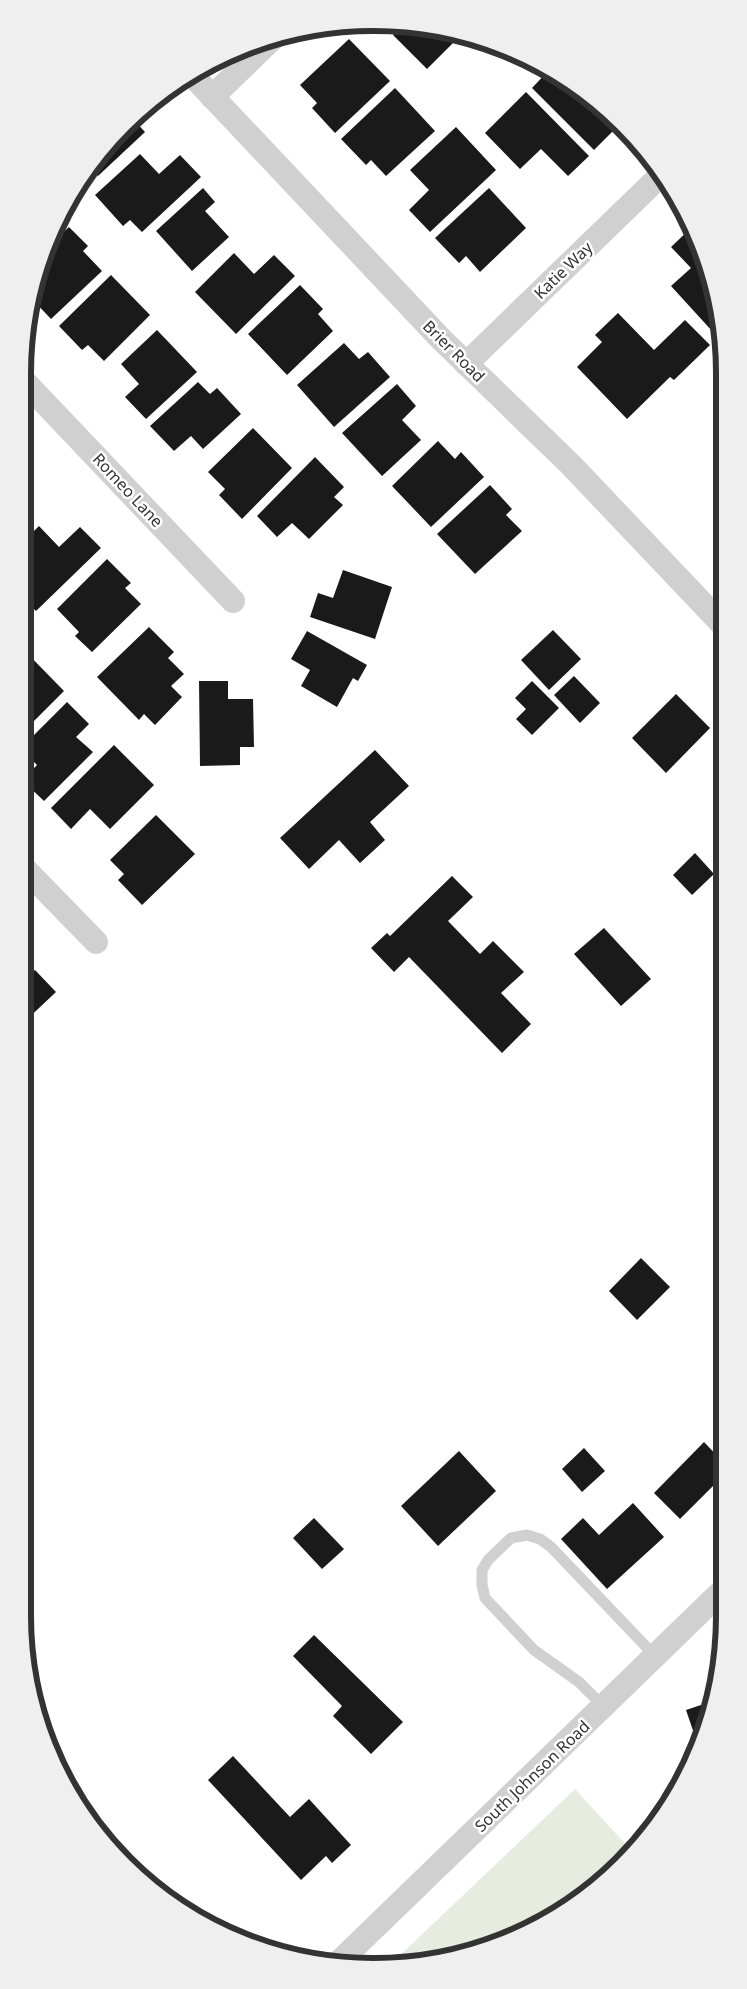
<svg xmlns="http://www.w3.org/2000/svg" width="747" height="1989" font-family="'Noto Sans',sans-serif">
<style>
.green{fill:#e6ecdf}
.building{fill:#1a1a1a}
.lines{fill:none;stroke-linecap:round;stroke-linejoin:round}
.lane{stroke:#d0d0d0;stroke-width:11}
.street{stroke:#d0d0d0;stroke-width:24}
.labels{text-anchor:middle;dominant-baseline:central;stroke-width:5;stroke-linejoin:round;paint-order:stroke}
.street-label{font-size:16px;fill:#333;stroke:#fff}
.rim{fill:none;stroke:#333;stroke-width:6}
</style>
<rect width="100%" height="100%" fill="#fff"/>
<path class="green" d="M575 1789 630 1849 568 1908 508 1940 442 1960 394 1961Z"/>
<g class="building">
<path d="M403 24 462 34 427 69 393 35Z"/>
<path d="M349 39 390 81 335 133 312 108 317 103 300 85Z"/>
<path d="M549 70 597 109 596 111 615 129 594 150 532 88Z"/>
<path d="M395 88 435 131 386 176 371 160 366 165 341 139Z"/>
<path d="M526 92 589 156 568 176 541 149 520 169 485 133Z"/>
<path d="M133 119 145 132 98 176 90 167 95 160Z"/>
<path d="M456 127 496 170 430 232 409 210 429 190 410 170Z"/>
<path d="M140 154 159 174 180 155 201 177 142 232 130 220 123 226 95 195Z"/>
<path d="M203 188 215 202 205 211 229 237 192 271 156 231Z"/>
<path d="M489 188 526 228 480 272 466 256 459 263 435 238Z"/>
<path d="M69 227 88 246 83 251 102 271 51 319 32 299 33 295 45 283 37 275 48 247Z"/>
<path d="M691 228 721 325 713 332 671 286 691 268 671 247Z"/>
<path d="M234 253 254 274 274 255 295 276 236 334 195 292Z"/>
<path d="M111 275 150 315 104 361 88 345 82 350 59 326Z"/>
<path d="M300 285 323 309 318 314 333 331 287 375 248 334Z"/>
<path d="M618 313 654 350 685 320 710 345 674 380 670 377 627 419 577 367 602 342 595 335Z"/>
<path d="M157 330 197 372 146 419 125 397 139 384 121 364Z"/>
<path d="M344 343 359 359 368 352 390 377 334 427 297 385Z"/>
<path d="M198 382 210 394 217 388 241 414 203 449 191 436 174 451 150 426Z"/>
<path d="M397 384 416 406 402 420 421 440 382 476 342 433Z"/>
<path d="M253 428 292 468 242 519 219 495 225 489 208 472Z"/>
<path d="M438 441 455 459 461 452 484 477 431 527 392 486Z"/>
<path d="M315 457 344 487 334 497 343 505 309 539 292 523 277 537 257 516Z"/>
<path d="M22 466 32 476 22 486Z"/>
<path d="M490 485 512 509 506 515 522 531 475 574 437 534Z"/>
<path d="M22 506 31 515 22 523Z"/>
<path d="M39 526 59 547 80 527 101 548 36 611 22 597V543Z"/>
<path d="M107 559 131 583 125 588 141 604 92 652 75 636 79 632 57 609Z"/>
<path d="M343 570 392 587 375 639 310 617 318 593 333 598Z"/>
<path d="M149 627 174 652 168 658 184 674 171 686 182 697 155 725 144 714 139 720 97 677Z"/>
<path d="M553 630 581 659 549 690 521 660Z"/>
<path d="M307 631 367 665 358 681 353 678 337 707 301 686 310 670 291 659Z"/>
<path d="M22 648 64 691 30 725 22 717Z"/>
<path d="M574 676 600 703 580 723 554 695Z"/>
<path d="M199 681H228V699H253L254 747H240V765L200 766Z"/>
<path d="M532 681 559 708 532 735 516 719 526 709 515 698Z"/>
<path d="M676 694 710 728 666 773 632 738Z"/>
<path d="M67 702 89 724 76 737 93 752 44 801 22 780 37 765 22 750V747Z"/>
<path d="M114 745 154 785 110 829 90 809 71 829 51 808Z"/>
<path d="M375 750 409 786 370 822 385 840 360 863 339 840 309 869 280 838Z"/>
<path d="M156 815 195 854 142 905 118 880 124 874 110 860Z"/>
<path d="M695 853 714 874 692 895 673 875Z"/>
<path d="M452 876 473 897 448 921 480 954 493 941 524 972 501 993 531 1024 502 1053 409 957 394 972 371 948 387 933 390 936Z"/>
<path d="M604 928 651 979 621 1006 574 954Z"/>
<path d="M35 970 56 992 22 1024V982Z"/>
<path d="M641 1258 670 1287 637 1320 609 1291Z"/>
<path d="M704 1442 724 1463V1475L680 1519 654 1493Z"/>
<path d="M584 1448 605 1471 582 1492 562 1469Z"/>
<path d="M459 1451 496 1491 438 1546 401 1506Z"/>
<path d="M633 1503 664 1537 607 1589 561 1539 583 1518 599 1535Z"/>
<path d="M314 1518 344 1549 322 1569 293 1538Z"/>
<path d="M314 1635 403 1722 371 1754 333 1716 342 1706 293 1656Z"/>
<path d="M713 1701 712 1707 698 1745 686 1710Z"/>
<path d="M233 1756 290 1817 309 1799 351 1845 332 1863 326 1856 301 1880 208 1780Z"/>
</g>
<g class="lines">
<path class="lane" d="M604 1707 579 1682 534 1650 485 1598 482 1585V1570L488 1560 511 1538 527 1535 540 1539 551 1547 655 1656"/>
<g class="street">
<path d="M191 74 441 339 571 465 722 624"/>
<path d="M212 97 273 38"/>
<path d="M466 364 660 176"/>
<path d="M22 379 233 601"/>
<path d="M22 866 96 942"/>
<path d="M338 1963 724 1589"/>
</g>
</g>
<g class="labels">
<g class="street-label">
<text transform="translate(563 270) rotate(-44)">Katie Way</text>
<text transform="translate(454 351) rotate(45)">Brier Road</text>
<text transform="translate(128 490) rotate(47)">Romeo Lane</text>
<text transform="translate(532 1776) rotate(-44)">South Johnson Road</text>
</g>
</g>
<path d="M0 0H747V1989H0ZM373 31H374A342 342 0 0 1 716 373V1616A342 342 0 0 1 374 1958H373A342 342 0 0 1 31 1616V373A342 342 0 0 1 373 31Z" fill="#efefef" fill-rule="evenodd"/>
<path class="rim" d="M373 31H374A342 342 0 0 1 716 373V1616A342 342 0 0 1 374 1958H373A342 342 0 0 1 31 1616V373A342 342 0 0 1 373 31Z"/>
</svg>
